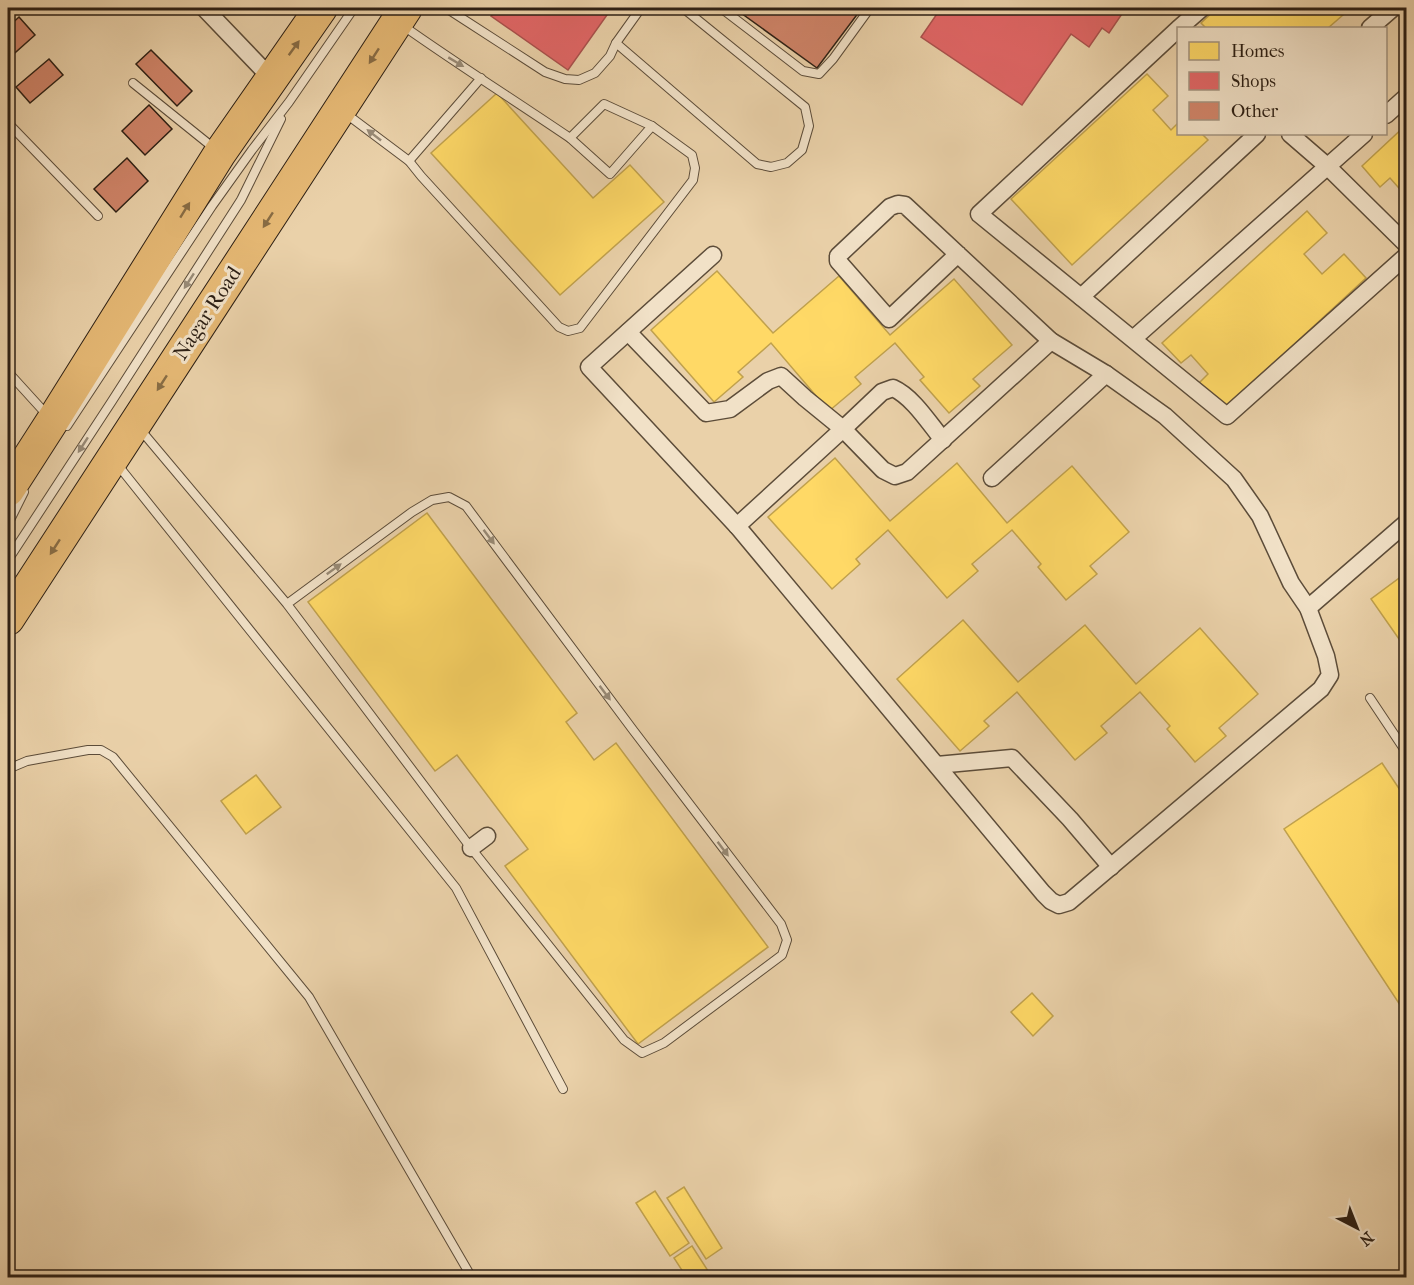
<svg xmlns="http://www.w3.org/2000/svg" width="1414" height="1285" font-family="'IM FELL French Canon',serif">
<style>
.homes{fill:#ffd966;stroke:#c0a14d;stroke-width:1.5}
.shops{fill:#e06666;stroke:#aa514d;stroke-width:1.5}
.building{fill:#d08469;stroke:#2c1f14;stroke-width:1.5}
.lines{fill:none;stroke-linecap:round;stroke-linejoin:round}
.lane-casing{stroke:#5c4c39;stroke-width:10}
.street-casing{stroke:#5c4c39;stroke-width:19}
.highway-casing{stroke:#2c1f14;stroke-width:34}
.lane{stroke:#f1e1c7;stroke-width:8}
.street{stroke:#f1e1c7;stroke-width:16}
.highway{stroke:#e5b874;stroke-width:32}
.oneway{fill:#886c44}
.oneway2{fill:#988a76}
.labels{text-anchor:middle;dominant-baseline:central;stroke-width:6;stroke-linejoin:round;paint-order:stroke}
.street-label{font-size:21px;fill:#2c1f14;stroke:#f1e1c7}
</style>
<rect width="100%" height="100%" fill="#ead1a9"/>
<filter id="stains"><feTurbulence type="fractalNoise" baseFrequency=".00333" numOctaves="4"/><feColorMatrix values="0 0 0 0 .2 0 0 0 0 .09 0 0 0 0 .02 0 0 0 .5 -.17"/></filter>
<radialGradient id="worn" r=".72"><stop offset=".6" stop-color="#630" stop-opacity="0"/><stop offset="1" stop-color="#630" stop-opacity=".3"/></radialGradient>
<g class="homes">
<path d="M1217 8H1351L1328 28H1206L1201 23Z"/>
<path d="M1147 74 1168 96 1153 110 1171 130 1178 123V134H1202L1208 140 1072 265 1011 199Z"/>
<path d="M497 93 593 198 630 165 664 202 560 295 431 153Z"/>
<path d="M1406 125V196L1390 178 1380 187 1362 166Z"/>
<path d="M1307 211 1327 233 1304 254 1322 274 1344 254 1366 278 1223 410 1199 383 1208 374 1191 355 1181 363 1162 343Z"/>
<path d="M717 271 773 333 839 276 890 335 954 279 1012 345 973 379 980 386 949 413 920 380 924 377 895 343 855 377 861 384 829 411 771 343 738 372 743 377 714 402 651 330Z"/>
<path d="M835 458 890 521 957 463 1007 523 1072 466 1129 532 1090 566 1097 574 1066 600 1038 567 1041 564 1012 530 972 564 978 571 947 598 888 530 856 559 860 564 832 589 768 517Z"/>
<path d="M427 513 577 713 566 722 594 760 616 743 768 947 638 1044 505 866 528 849 457 755 435 771 308 602Z"/>
<path d="M1406 573V649L1371 599Z"/>
<path d="M963 620 1018 682 1085 625 1136 684 1200 628 1258 694 1219 728 1226 736 1195 762 1167 729 1170 726 1140 692 1101 726 1107 733 1075 760 1017 692 984 721 989 726 960 751 897 679Z"/>
<path d="M1382 763 1406 799V1014L1284 829Z"/>
<path d="M256 775 281 807 246 834 221 801Z"/>
<path d="M1032 993 1053 1016 1033 1036 1011 1012Z"/>
<path d="M684 1187 722 1248 706 1259 667 1198Z"/>
<path d="M655 1191 689 1243 670 1256 636 1203Z"/>
<path d="M692 1246 710 1274 705 1278H687L674 1258Z"/>
</g>
<g class="shops">
<path d="M497 8H596L607 15 568 70 491 16Z"/>
<path d="M941 8H1126L1109 33 1102 28 1089 47 1071 34 1022 105 921 37Z"/>
</g>
<g class="building">
<path d="M734 8H862L817 68Z"/>
<path d="M19 17 35 35 8 59V27Z"/>
<path d="M151 50 192 91 177 106 136 64Z"/>
<path d="M49 59 63 75 30 103 16 87Z"/>
<path d="M149 105 172 129 145 155 122 131Z"/>
<path d="M127 158 148 181 116 212 94 189Z"/>
</g>
<g class="lines">
<g class="lane-casing">
<g id="lane">
<path d="M446 8 545 72 565 79 579 80 595 73 610 56 616 43 641 8"/>
<path d="M721 8 803 71 819 74 833 59 870 8"/>
<path d="M616 43 757 164 771 167 787 163 802 150 809 126 805 107 683 8"/>
<path d="M133 83 215 149"/>
<path d="M345 113 409 161 421 176 559 327 568 331 580 328 693 180 695 168 692 155 652 126 604 104 570 138C514 100 457 64 402 25"/>
<path d="M8 123 98 216"/>
<path d="M570 138 610 174 652 126"/>
<path d="M409 161 481 78"/>
<path d="M8 372 48 416"/>
<path d="M67 426 212 206 252 150 289 102 354 8"/>
<path d="M139 428 287 604 471 848 624 1040 642 1053 664 1043 782 955 787 940 781 924 633 730 466 506 449 497 432 500 412 512 287 604"/>
<path d="M117 464 456 888 563 1089"/>
<path d="M8 524 24 492"/>
<path d="M8 560 112 401 241 200 281 119"/>
<path d="M1370 698 1406 752"/>
<path d="M8 769 27 761 88 750H101L113 757 309 997 472 1278"/>
</g>
</g>
<g class="street-casing">
<g id="street">
<path d="M204 8 272 79"/>
<path d="M1202 8 1178 29 979 214 1227 416 1406 256"/>
<path d="M1370 28 1393 8"/>
<path d="M1386 115 1406 97"/>
<path d="M1290 134 1327 166 1406 244"/>
<path d="M713 255 589 367 737 526 1043 893 1051 901 1059 905 1069 902 1321 689 1330 675 1326 656 1308 608 1291 583 1260 516 1234 479 1165 416 1106 374 1051 341 905 205 898 204 890 207 838 256V261L889 319 958 254"/>
<path d="M1081 297 1257 134"/>
<path d="M628 332 706 413 730 409 768 381 781 376 805 398 843 429 882 392 893 388C913 397 929 423 943 440"/>
<path d="M1133 339 1364 134"/>
<path d="M992 478 1106 374"/>
<path d="M737 526 843 429 883 470 895 476 907 472 1051 341"/>
<path d="M1308 608 1406 523"/>
<path d="M937 765 1012 758 1070 819 1111 867"/>
<path d="M471 848 487 836"/>
</g>
</g>
<g class="highway-casing">
<g id="highway">
<path d="M8 490 53 420 220 153 321 8"/>
<path d="M8 619 406 8"/>
</g>
</g>
<use href="#lane" class="lane"/>
<use href="#street" class="street"/>
<use href="#highway" class="highway"/>
</g>
<defs><path id="oneway-solid" d="M-6-.8H1V-3.2L6.5 0L1 3.2V.8H-6Z" transform="scale(1.5)"/></defs>
<g class="oneway">
<use href="#oneway-solid" transform="translate(294 48) rotate(-54)"/>
<use href="#oneway-solid" transform="translate(374 56) rotate(123)"/>
<use href="#oneway-solid" transform="translate(185 210) rotate(-58)"/>
<use href="#oneway-solid" transform="translate(268 220) rotate(123)"/>
<use href="#oneway-solid" transform="translate(162 383) rotate(123)"/>
<use href="#oneway-solid" transform="translate(55 547) rotate(123)"/>
</g>
<g class="oneway2">
<use href="#oneway-solid" transform="translate(456 62) rotate(31)"/>
<use href="#oneway-solid" transform="translate(374 135) rotate(-142)"/>
<use href="#oneway-solid" transform="translate(189 281) rotate(123)"/>
<use href="#oneway-solid" transform="translate(83 445) rotate(123)"/>
<use href="#oneway-solid" transform="translate(489 537) rotate(53)"/>
<use href="#oneway-solid" transform="translate(334 569) rotate(-36)"/>
<use href="#oneway-solid" transform="translate(605 693) rotate(53)"/>
<use href="#oneway-solid" transform="translate(723 849) rotate(53)"/>
</g>
<g class="labels">
<g class="street-label">
<text transform="translate(207 313) rotate(-57)">Nagar Road</text>
</g>
</g>
<rect width="1414" height="1285" fill="none" stroke="#ead1a9" stroke-width="30"/>
<rect x="9" y="9" width="1396" height="1267" fill="none" stroke="#2c1f14" stroke-width="3"/>
<rect x="15" y="15" width="1384" height="1255" fill="none" stroke="#2c1f14" stroke-width="1.5"/>
<rect x="1177" y="27" width="210" height="108" fill="#f1e1c7" stroke="#a2937f" stroke-width="1.5"/>
<rect x="1189" y="42" width="30" height="18" fill="#ffd966" stroke="#a2937f" stroke-width="1.5"/>
<text x="1231" y="57" font-size="18" fill="#2c1f14">Homes</text>
<rect x="1189" y="72" width="30" height="18" fill="#e06666" stroke="#a2937f" stroke-width="1.5"/>
<text x="1231" y="87" font-size="18" fill="#2c1f14">Shops</text>
<rect x="1189" y="102" width="30" height="18" fill="#d08469" stroke="#a2937f" stroke-width="1.5"/>
<text x="1231" y="117" font-size="18" fill="#2c1f14">Other</text>
<g transform="translate(1357 1228) rotate(138)" stroke="#f1e1c7" stroke-width="4.5" paint-order="stroke">
<path d="M0-4.5L10 22L0 15L-10 22Z" fill="#2c1f14"/>
<text y="-9" font-size="16" font-weight="bold" text-anchor="middle" fill="#2c1f14">N</text>
</g>
<rect width="100%" height="100%" filter="url(#stains)"/>
<rect width="100%" height="100%" fill="url(#worn)"/>
</svg>
